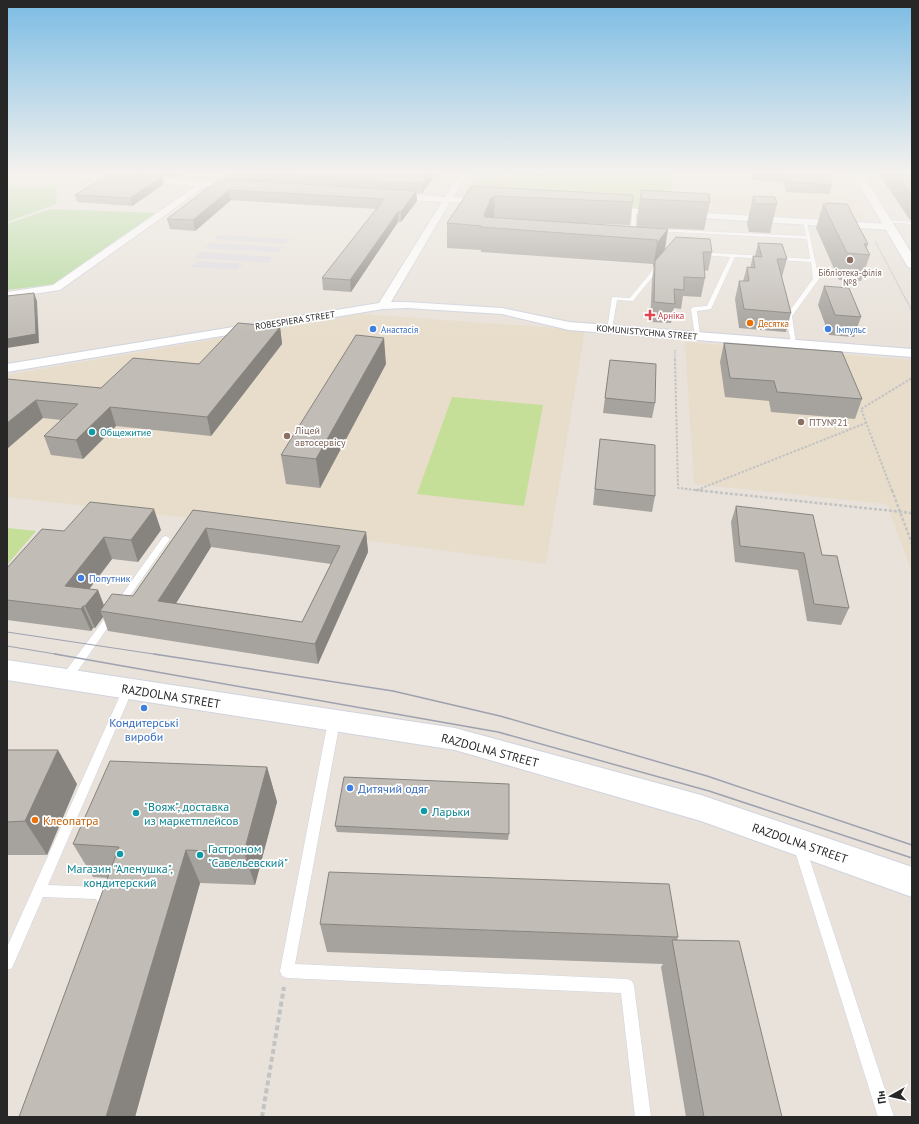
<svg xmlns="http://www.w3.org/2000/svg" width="919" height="1124" font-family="'PT Sans',sans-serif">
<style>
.industrial{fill:#dcdae1}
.education{fill:#e8ddcb}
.green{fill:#b4d99c}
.pitch{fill:#c5df99}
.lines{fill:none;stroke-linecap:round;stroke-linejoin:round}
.service-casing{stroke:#d0d3df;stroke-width:1}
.minor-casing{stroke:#d0d3df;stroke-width:2}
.tertiary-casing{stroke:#d0d3df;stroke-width:2}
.path-far3{stroke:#c3c3c3;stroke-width:1.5;stroke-dasharray:1.5 1;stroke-linecap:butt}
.path-far2{stroke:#c3c3c3;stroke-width:2;stroke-dasharray:2.5 1.5;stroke-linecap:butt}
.path-far1{stroke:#c3c3c3;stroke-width:2.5;stroke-dasharray:3 2;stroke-linecap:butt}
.path{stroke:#c3c3c3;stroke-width:4;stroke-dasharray:5 3;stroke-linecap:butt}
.service{fill:#fff;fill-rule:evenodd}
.minor{fill:#fff;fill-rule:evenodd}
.tertiary{fill:#fff;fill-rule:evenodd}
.tram-far1{stroke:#9ea1b0;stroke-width:1}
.tram{stroke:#9ea1b0;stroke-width:1.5}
.wall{fill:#a6a29d;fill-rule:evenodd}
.shaded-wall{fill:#87847f}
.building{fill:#c1bcb6;stroke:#87847f;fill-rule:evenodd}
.education-dot{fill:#8d6e63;stroke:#fff;stroke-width:1.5}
.health-dot{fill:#e0444e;stroke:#fff;stroke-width:1.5}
.food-dot{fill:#e8710a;stroke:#fff;stroke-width:1.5}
.shop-dot{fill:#3f7fe0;stroke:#fff;stroke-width:1.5}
.culture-dot{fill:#0f9aa8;stroke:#fff;stroke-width:1.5}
.labels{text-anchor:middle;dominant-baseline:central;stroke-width:3.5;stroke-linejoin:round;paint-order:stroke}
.far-education-label{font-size:9px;fill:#785e54;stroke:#fff}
.far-health-label{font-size:9px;fill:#be3a42;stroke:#fff;text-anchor:start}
.far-street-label{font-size:9px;fill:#272727;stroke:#fff}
.far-food-label{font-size:9px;fill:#c56008;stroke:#fff;text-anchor:start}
.far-shop-label{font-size:9px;fill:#366cbe;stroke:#fff;text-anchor:start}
.education-label{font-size:10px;fill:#785e54;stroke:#fff;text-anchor:start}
.culture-label{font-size:10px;fill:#0d838f;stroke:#fff;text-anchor:start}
.shop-label{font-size:10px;fill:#366cbe;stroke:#fff;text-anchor:start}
.near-street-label{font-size:12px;fill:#272727;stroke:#fff}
.near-shop-label{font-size:12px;fill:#366cbe;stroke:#fff}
.near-culture-label{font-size:12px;fill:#0d838f;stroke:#fff;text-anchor:start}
.near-food-label{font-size:12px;fill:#c56008;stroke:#fff;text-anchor:start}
</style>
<rect width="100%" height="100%" fill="#e8e2da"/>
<g class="industrial">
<path d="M219 235 290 239 285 244 214 239Z"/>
<path d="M210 243 282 247 278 252 205 248Z"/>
<path d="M199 252 273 257 268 263 194 258Z"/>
<path d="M198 261 243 264 237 270 191 267Z"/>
</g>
<g class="education">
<path d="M474 174H476L463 196 672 209V174H841L867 222 461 197Z"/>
<path d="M361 314 585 330 546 564 226 522 7 497V375Z"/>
<path d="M685 342 912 360V573L887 504 694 484Z"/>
</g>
<g class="green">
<path d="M7 186 57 187 56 204 7 222Z"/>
<path d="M51 209 155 213 57 284 7 290V224Z"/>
</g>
<g class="pitch">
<path d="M476 174H672V209L463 196Z"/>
<path d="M452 397 543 405 524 506 417 494Z"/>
<path d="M7 528 36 531 7 565Z"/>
</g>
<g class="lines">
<g class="service-casing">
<g id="service">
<path d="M634 210 636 211 635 229 633 230H622V228H631L632 211Z"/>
<path d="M886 220 912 222V224L884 222Z"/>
<path d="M803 221 807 222 819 279 792 316 796 344 791 343 786 316 813 279 811 262 735 257 711 309 697 311 700 336 695 337 691 309 694 307 707 306 730 257 701 255 699 254V252L810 259 807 239 657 231H655V229L806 236Z"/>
<path d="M659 262 664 263 633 301 617 300 612 329 607 330 612 297 630 298Z"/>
<path d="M166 536 170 539 122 607H116L114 605 116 603 163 537Z"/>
<path d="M112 612 115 613 117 615 115 617 70 682 66 683 62 682 61 679 62 676 109 613Z"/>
<path d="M128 685 132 686 133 689 48 885 99 887C106 890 112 898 115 905L113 910 108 912 103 910 96 899 43 897 12 968 7 970V947L123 689 124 686Z"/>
<path d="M334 717 338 718 340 721 295 964 627 979 632 981 634 986 651 1117H635L621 993 287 978 282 976 280 971 328 721 330 718Z"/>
<path d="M800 842 804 844 806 848 894 1117H878L794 848 796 844Z"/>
</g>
</g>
<g class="minor-casing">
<g id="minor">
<path d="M54 174H98L237 183 241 186 237 189 206 186 60 290 7 298V292L53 285 196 186 58 176Z"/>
<path d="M459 174H467L453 197 487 199 491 202 487 205 450 202 391 302H407L502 308 569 322 912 349V357L569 330 502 314 407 308 383 309 7 372V364L379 303 442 202 393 199 389 196 393 193 445 197Z"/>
<path d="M608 207 890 224 895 227 890 230 605 212 604 210 605 208Z"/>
</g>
</g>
<g class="tertiary-casing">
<g id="tertiary">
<path d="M853 174H863L912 254V268L908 267 906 264Z"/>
<path d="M7 660 455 728 701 795 912 867V897L701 821 455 750 7 680Z"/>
</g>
</g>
<g class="path-far3">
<path d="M485 187 548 174"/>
<path d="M875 241 912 311"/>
<path d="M675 350V360"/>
</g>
<g class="path-far2">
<path d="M675 359 678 488 705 491"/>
<path d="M697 490 866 423"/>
<path d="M892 491 861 409 912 378"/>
</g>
<g class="path-far1">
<path d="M695 490 912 513"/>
<path d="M892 490 912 544"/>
</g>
<path class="path" d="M262 1117 284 987"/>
<use href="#service" class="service"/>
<use href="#minor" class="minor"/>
<use href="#tertiary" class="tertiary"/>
<g class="tram-far1">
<path d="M7 632 160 655"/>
<path d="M7 646 61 655"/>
</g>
<g class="tram">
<path d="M55 654 498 732 709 791 912 858"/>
<path d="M154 654 393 691 500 716 707 776 912 845"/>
</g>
</g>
<g class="wall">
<path d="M127 174H179L175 177Z"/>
<path d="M230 174H436L422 193H416L417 201 401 222H398L351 292 323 290 322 278 377 209 231 200 195 231 170 229 167 219 231 179Z"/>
<path d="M751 174H826L832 185 829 194 786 192 783 182 753 180Z"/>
<path d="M879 174H912V220H910Z"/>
<path d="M162 177 164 184 132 206 77 202 75 195Z"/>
<path d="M472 186 633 202 630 225 576 223 668 229 665 250 712 252 708 271 704 270 705 278 701 297 683 296 681 309 674 308 671 323 650 322 652 280 654 265 653 268V264L481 252V250L447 248V223Z"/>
<path d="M641 190 710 202 704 230 637 227V218Z"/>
<path d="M753 196 777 204 770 233 749 232 747 224Z"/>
<path d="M827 203 868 244 867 248 870 255 861 281 839 280 816 228 823 204H827Z"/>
<path d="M758 243 787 259 782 277 791 313 786 332 739 328 735 299 739 281H743L747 267 750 268 753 256H755Z"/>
<path d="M824 286 861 317 854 337 829 335 818 305Z"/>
<path d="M280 327 282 344 211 436 116 426 83 459 51 455 44 436 61 420 43 418 7 379 101 388 199 364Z"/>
<path d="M724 343 862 399 855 419 771 412 769 401 725 397 720 362Z"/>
<path d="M610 360 655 403 652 418 603 413Z"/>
<path d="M386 364 320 488 286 484 281 455Z"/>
<path d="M600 439 655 496 652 512 593 505Z"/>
<path d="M736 506 822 555 849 608 841 625 807 621 798 570 735 562 731 522Z"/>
<path d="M193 510 366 532 368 552 318 664 108 631 103 617 95 628H93L91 631 7 620V568L64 531 161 530 138 562 112 559 89 589 98 590 104 605 133 596ZM211 547 331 564 302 622 176 603Z"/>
<path d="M7 750 77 784 47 855H7Z"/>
<path d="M267 767 277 802 255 885 200 883 135 1117H19L108 878 93 877 73 844Z"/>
<path d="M335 826 509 834 508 840 337 832Z"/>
<path d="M320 924 678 937 677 940 782 1117H686L661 967 663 964 327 952Z"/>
</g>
<g class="shaded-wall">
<path d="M174 174H179L175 177Z"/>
<path d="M429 174H436L422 193V184Z"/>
<path d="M162 177 164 184 132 206 130 198Z"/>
<path d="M229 190 231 200 195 231 193 220Z"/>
<path d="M416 191 417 201 401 222V212Z"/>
<path d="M495 196 494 218 488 228 484 215 491 198Z"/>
<path d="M398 212V222L351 292 350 280Z"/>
<path d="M668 229 664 253 655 261 654 265 653 268 657 243Z"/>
<path d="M34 293 37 301 39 343 7 348V339Z"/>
<path d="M280 327 282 344 211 436 207 417Z"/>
<path d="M384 338 386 364 320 488 316 459Z"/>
<path d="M36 400 43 418 7 449V423Z"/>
<path d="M110 407 116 426 83 459 76 440Z"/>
<path d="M154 509 161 530 138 562 131 540Z"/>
<path d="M206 528 211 547 165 621 158 601Z"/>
<path d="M366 532 368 552 318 664 315 644Z"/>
<path d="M104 537 112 559 75 608 65 586Z"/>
<path d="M98 590 106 612 100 611 103 617 95 628 85 606Z"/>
<path d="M83 606 93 628 91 631 81 609Z"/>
<path d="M58 750 77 784 47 855 25 821Z"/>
<path d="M267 767 277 802 255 885 244 852Z"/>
<path d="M186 850 200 883 135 1117H106Z"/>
</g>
<g class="building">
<path d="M110 174H116L162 177 130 198 75 195Z"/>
<path d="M263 174H429L422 184Z"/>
<path d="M785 174H826L832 185 789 182Z"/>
<path d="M896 174H912V196Z"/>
<path d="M220 179 416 191 401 212H398L350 280 322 278 384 199 229 190 193 220 167 219Z"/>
<path d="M472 186 633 195V202L495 196 491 198 484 215 485 217 668 229 657 243V240L481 227 482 226 447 223Z"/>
<path d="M641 190 709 194 710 202 641 199Z"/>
<path d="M753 196 775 197 777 204H755Z"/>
<path d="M827 203 847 204 868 244H864L870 255 847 253 823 204H828Z"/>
<path d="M676 237 710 239 712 252H703L705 278 684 277V290L674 289 675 304 654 302 655 261Z"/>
<path d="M758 243 782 244 787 259H777L791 313 744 309 739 281H749L747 267 755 268 753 256 762 257Z"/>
<path d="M824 286 849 288 861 317 835 315Z"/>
<path d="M34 293 36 334 7 339V296Z"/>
<path d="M238 323 280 327 207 417 110 407 76 440 44 436 78 404 36 400 7 423V379L101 388 133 358 199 364Z"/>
<path d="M356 335 384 338 316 459 281 455Z"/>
<path d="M724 343 842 352 862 399 777 392 774 381 730 378Z"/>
<path d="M610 360 656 364 655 403 605 398Z"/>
<path d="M600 439 655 445V496L595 489Z"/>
<path d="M90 502 154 509 131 540 104 537 65 586 98 590 85 606H83L81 609 7 600V568L42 529 64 531Z"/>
<path d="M736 506 813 515 822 555 837 556 849 608 814 604 804 553 740 546Z"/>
<path d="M193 510 366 532 315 644 100 611 112 594 133 596ZM206 528 340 546 302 622 158 601Z"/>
<path d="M7 750H58L25 821 7 822Z"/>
<path d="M110 761 267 767 244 852 186 850 106 1117H19L119 847 73 844Z"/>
<path d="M344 777 509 784V834L335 826Z"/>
<path d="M329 872 669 884 678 937 320 924Z"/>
<path d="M672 940 739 941 782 1117H704Z"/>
</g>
<linearGradient id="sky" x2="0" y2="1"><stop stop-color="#7bbce4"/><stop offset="0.52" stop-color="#f5f2ee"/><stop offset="1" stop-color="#f5f2ee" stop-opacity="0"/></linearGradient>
<rect width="919" height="332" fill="url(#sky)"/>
<g class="education-dot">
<circle cx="850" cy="260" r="4"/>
<circle cx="801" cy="422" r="4"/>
<circle cx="287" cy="436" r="4"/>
</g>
<path class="health-dot" d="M648 309h4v4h4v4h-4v4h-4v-4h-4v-4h4z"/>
<g class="food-dot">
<circle cx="750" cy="323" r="4"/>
<circle cx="35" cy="820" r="4"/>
</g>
<g class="shop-dot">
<circle cx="373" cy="329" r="4"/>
<circle cx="828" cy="329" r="4"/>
<circle cx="81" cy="578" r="4"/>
<circle cx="144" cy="708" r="4"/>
<circle cx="350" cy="788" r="4"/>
</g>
<g class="culture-dot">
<circle cx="92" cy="432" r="4"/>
<circle cx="424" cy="811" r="4"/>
<circle cx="136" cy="813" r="4"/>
<circle cx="120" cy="854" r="4"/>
<circle cx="200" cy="855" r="4"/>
</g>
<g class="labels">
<g class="far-education-label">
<text x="850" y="272">Бібліотека-філія<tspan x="850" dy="10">№8</tspan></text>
</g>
<g class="far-health-label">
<text x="658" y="315">Арніка</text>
</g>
<g class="far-street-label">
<text transform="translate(295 320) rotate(-9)">ROBESPIERA STREET</text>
<text transform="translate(647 332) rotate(5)">KOMUNISTYCHNA STREET</text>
</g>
<g class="far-food-label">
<text x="758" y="323">Десятка</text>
</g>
<g class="far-shop-label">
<text x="381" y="329">Анастасія</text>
<text x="836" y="329">Імпульс</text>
</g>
<g class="education-label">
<text x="809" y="422">ПТУ№21</text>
<text x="295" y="430">Ліцей<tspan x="295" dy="12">автосервісу</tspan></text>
</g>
<g class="culture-label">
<text x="100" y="432">Общежитие</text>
</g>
<g class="shop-label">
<text x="89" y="578">Попутник</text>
</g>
<g class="near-street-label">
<text transform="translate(171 696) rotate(9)">RAZDOLNA STREET</text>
<text transform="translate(490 750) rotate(15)">RAZDOLNA STREET</text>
<text transform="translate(800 843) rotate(19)">RAZDOLNA STREET</text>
</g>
<g class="near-shop-label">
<text x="144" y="722">Кондитерські<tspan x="144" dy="14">вироби</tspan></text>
<text x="358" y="788" text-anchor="start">Дитячий одяг</text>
</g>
<g class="near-culture-label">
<text x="144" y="806">"Вояж", доставка<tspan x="144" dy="14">из маркетплейсов</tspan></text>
<text x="432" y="811">Ларьки</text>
<text x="208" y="848">Гастроном<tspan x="208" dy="14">"Савельевский"</tspan></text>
<text x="120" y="868" text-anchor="middle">Магазин "Аленушка",<tspan x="120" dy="14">кондитерский</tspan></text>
</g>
<g class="near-food-label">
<text x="43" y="820">Клеопатра</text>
</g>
</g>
<rect width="919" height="1124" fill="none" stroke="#272727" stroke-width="16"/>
<g transform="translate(891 1096) rotate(262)" stroke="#ffffff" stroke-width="3" paint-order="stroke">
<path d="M0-3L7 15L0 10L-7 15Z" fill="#272727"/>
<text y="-6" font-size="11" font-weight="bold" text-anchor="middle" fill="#272727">Пн</text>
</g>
</svg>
